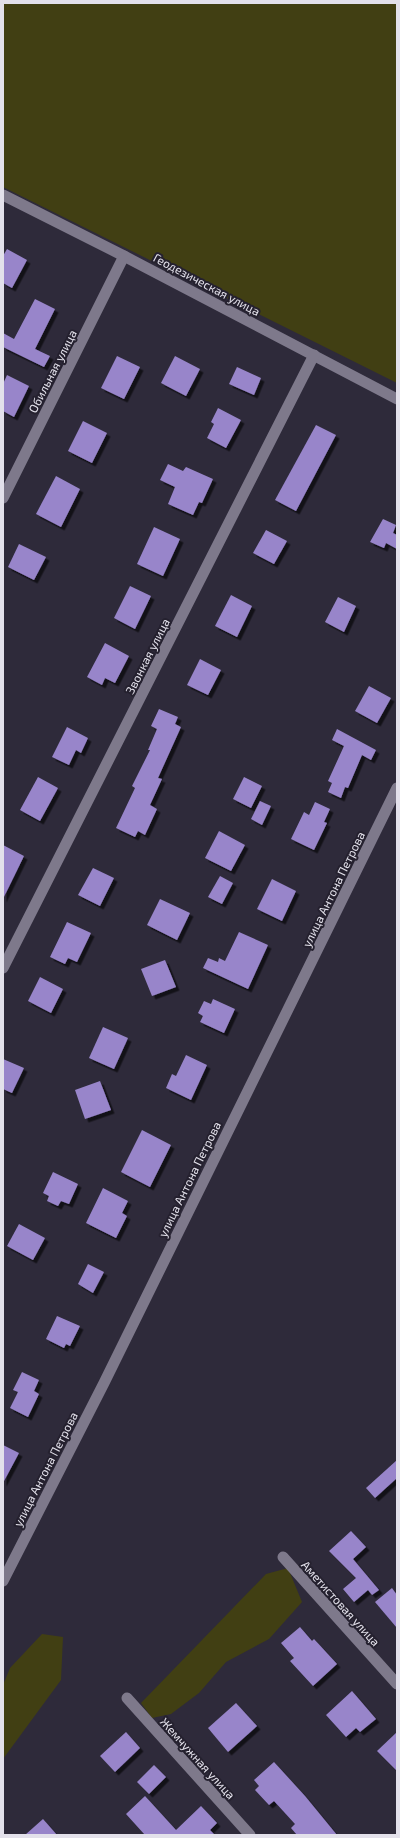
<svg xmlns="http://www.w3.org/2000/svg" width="400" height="1838" font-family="'Exo 2',sans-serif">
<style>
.green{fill:#413f13}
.building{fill:#9885ca;filter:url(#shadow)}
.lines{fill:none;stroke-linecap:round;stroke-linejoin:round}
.minor{stroke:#7e798b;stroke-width:11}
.labels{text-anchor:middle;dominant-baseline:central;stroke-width:4;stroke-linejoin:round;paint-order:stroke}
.street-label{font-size:12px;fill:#e3e1eb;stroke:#25212f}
</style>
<defs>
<filter id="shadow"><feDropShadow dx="3.5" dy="3.5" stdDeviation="0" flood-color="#0009"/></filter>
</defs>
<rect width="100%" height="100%" fill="#2e2a3a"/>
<g class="green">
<path d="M3 3H397V383L3 187Z"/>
<path d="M288 1568 302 1602 269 1639 226 1662 199 1693 171 1714 152 1718 141 1703 266 1574Z"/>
<path d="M42 1634 63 1637 61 1680 3 1759V1685L10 1668Z"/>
</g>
<g class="building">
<path d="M7 249 27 260 12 288 3 283V256Z"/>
<path d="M35 299 55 309 35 349 50 356 44 367 3 347V333L14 339Z"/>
<path d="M117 356 140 367 124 399 101 388Z"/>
<path d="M175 356 200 369 186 396 161 383Z"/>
<path d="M237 367 261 378 254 395 229 384Z"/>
<path d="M7 375 29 386 14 417 3 411V384Z"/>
<path d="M218 408 241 420 226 448 207 438 214 424 211 422Z"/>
<path d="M83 421 107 433 92 463 68 451Z"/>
<path d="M316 425 336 435 296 511 275 500Z"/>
<path d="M168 464 183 471 186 467 213 479 202 503 199 502 193 515 168 504 175 487 160 480Z"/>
<path d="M56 476 80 489 61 527 36 514Z"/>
<path d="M383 519 396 525 393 533 397 535V549L386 543 384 548 370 542Z"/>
<path d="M154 527 180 539 163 576 137 564Z"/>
<path d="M266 530 287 541 274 564 253 553Z"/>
<path d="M19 544 46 557 34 580 8 567Z"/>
<path d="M130 586 151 596 135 629 114 618Z"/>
<path d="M231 595 252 606 237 637 215 626Z"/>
<path d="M338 597 356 606 344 632 325 622Z"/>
<path d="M105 643 129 656 115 683 105 678 102 685 87 677Z"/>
<path d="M200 659 221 670 208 695 187 685Z"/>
<path d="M369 686 391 698 377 723 355 711Z"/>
<path d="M159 709 178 717 175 724 181 727 158 778 162 779 150 805 157 809 145 835 138 831 135 837 116 828 135 788 132 786 150 750H148L157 729 151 726Z"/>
<path d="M67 727 88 738 81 753 76 750 69 765 52 757Z"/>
<path d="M337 729 376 750 371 760 362 755 348 788 345 787 341 798 328 792 332 783 328 781 344 746 332 740Z"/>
<path d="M38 777 58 788 40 821 20 810Z"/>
<path d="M244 777 262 786 251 808 233 799Z"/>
<path d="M260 801 271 806 262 825 251 819Z"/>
<path d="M315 802 330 809 324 822 327 823 314 850 291 839 304 812 309 815Z"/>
<path d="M219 831 245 845 231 871 205 858Z"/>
<path d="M3 845 24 856 3 899Z"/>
<path d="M93 868 114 878 100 906 78 895Z"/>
<path d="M220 876 233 883 222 904 208 897Z"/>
<path d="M272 879 296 891 282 921 257 909Z"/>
<path d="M160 899 190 913 177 940 147 925Z"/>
<path d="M67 922 91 933 77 962 68 958 65 964 50 957Z"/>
<path d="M239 932 268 945 248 989 203 968 208 958 218 962 219 958 225 961Z"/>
<path d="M165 960 176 987 152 996 141 969Z"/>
<path d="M40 977 63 989 51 1013 28 1001Z"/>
<path d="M213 999 235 1009 224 1033 200 1022 203 1016 198 1013 204 1001 211 1004Z"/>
<path d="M103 1027 128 1038 114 1069 89 1058Z"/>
<path d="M186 1055 207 1065 191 1100 166 1088 172 1074 176 1076Z"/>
<path d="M3 1059 24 1068 12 1093 3 1089Z"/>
<path d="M100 1081 111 1110 85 1119 75 1090Z"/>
<path d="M142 1130 171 1145 150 1187 121 1172Z"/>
<path d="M53 1172 78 1184 69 1204 61 1201 58 1206 47 1201 49 1196 43 1193Z"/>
<path d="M103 1188 128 1201 122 1213 127 1216 116 1238 86 1223Z"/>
<path d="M19 1224 45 1238 33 1260 7 1246Z"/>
<path d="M88 1264 104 1272 93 1293 78 1284Z"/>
<path d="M57 1316 80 1326 70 1346 66 1344 64 1348 46 1339Z"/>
<path d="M22 1372 39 1380 34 1391 39 1394 28 1417 10 1408 18 1392 13 1390Z"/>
<path d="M3 1445 19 1453 3 1483Z"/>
<path d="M397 1460V1478L375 1498 366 1488Z"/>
<path d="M351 1531 366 1547 353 1559 379 1590 372 1595 368 1590 354 1602 343 1589 356 1578 329 1551Z"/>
<path d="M392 1588 397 1595V1628L375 1602Z"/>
<path d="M300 1627 312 1641 314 1639 337 1664 313 1686 290 1661 294 1658 281 1643Z"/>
<path d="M352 1691 376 1719 360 1732 356 1728 346 1737 326 1715Z"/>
<path d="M236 1703 257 1726 228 1752 208 1728Z"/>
<path d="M126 1732 140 1748 115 1772 100 1756Z"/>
<path d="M397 1732V1771L377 1751Z"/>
<path d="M274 1762 305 1796 337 1835H297L291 1828 295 1824 274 1801 269 1805 255 1790 259 1786 254 1780Z"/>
<path d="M154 1765 166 1777 149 1794 137 1782Z"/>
<path d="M145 1796 176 1830 201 1806 217 1823 210 1830 215 1835H145L126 1814Z"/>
<path d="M43 1819 57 1835H25Z"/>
</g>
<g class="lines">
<g class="minor">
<path d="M3 195 124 256 397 399"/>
<path d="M3 498 124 256"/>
<path d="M3 968 314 355"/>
<path d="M283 1557 397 1684"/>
<path d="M3 1581 104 1383 397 788"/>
<path d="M127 1698 250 1835"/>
</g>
</g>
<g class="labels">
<g class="street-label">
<text transform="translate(207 284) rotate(28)">Геодезическая улица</text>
<text transform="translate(52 371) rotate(-63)">Обильная улица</text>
<text transform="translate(147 656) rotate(-63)">Звонкая улица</text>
<text transform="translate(333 889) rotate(-64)">улица Антона Петрова</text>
<text transform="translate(189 1179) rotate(-64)">улица Антона Петрова</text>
<text transform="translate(45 1469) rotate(-63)">улица Антона Петрова</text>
<text transform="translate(341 1603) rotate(48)">Аметистовая улица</text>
<text transform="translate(198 1758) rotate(48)">Жемчужная улица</text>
</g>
</g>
<rect width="400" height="1838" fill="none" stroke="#e3e1eb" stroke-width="8"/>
</svg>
